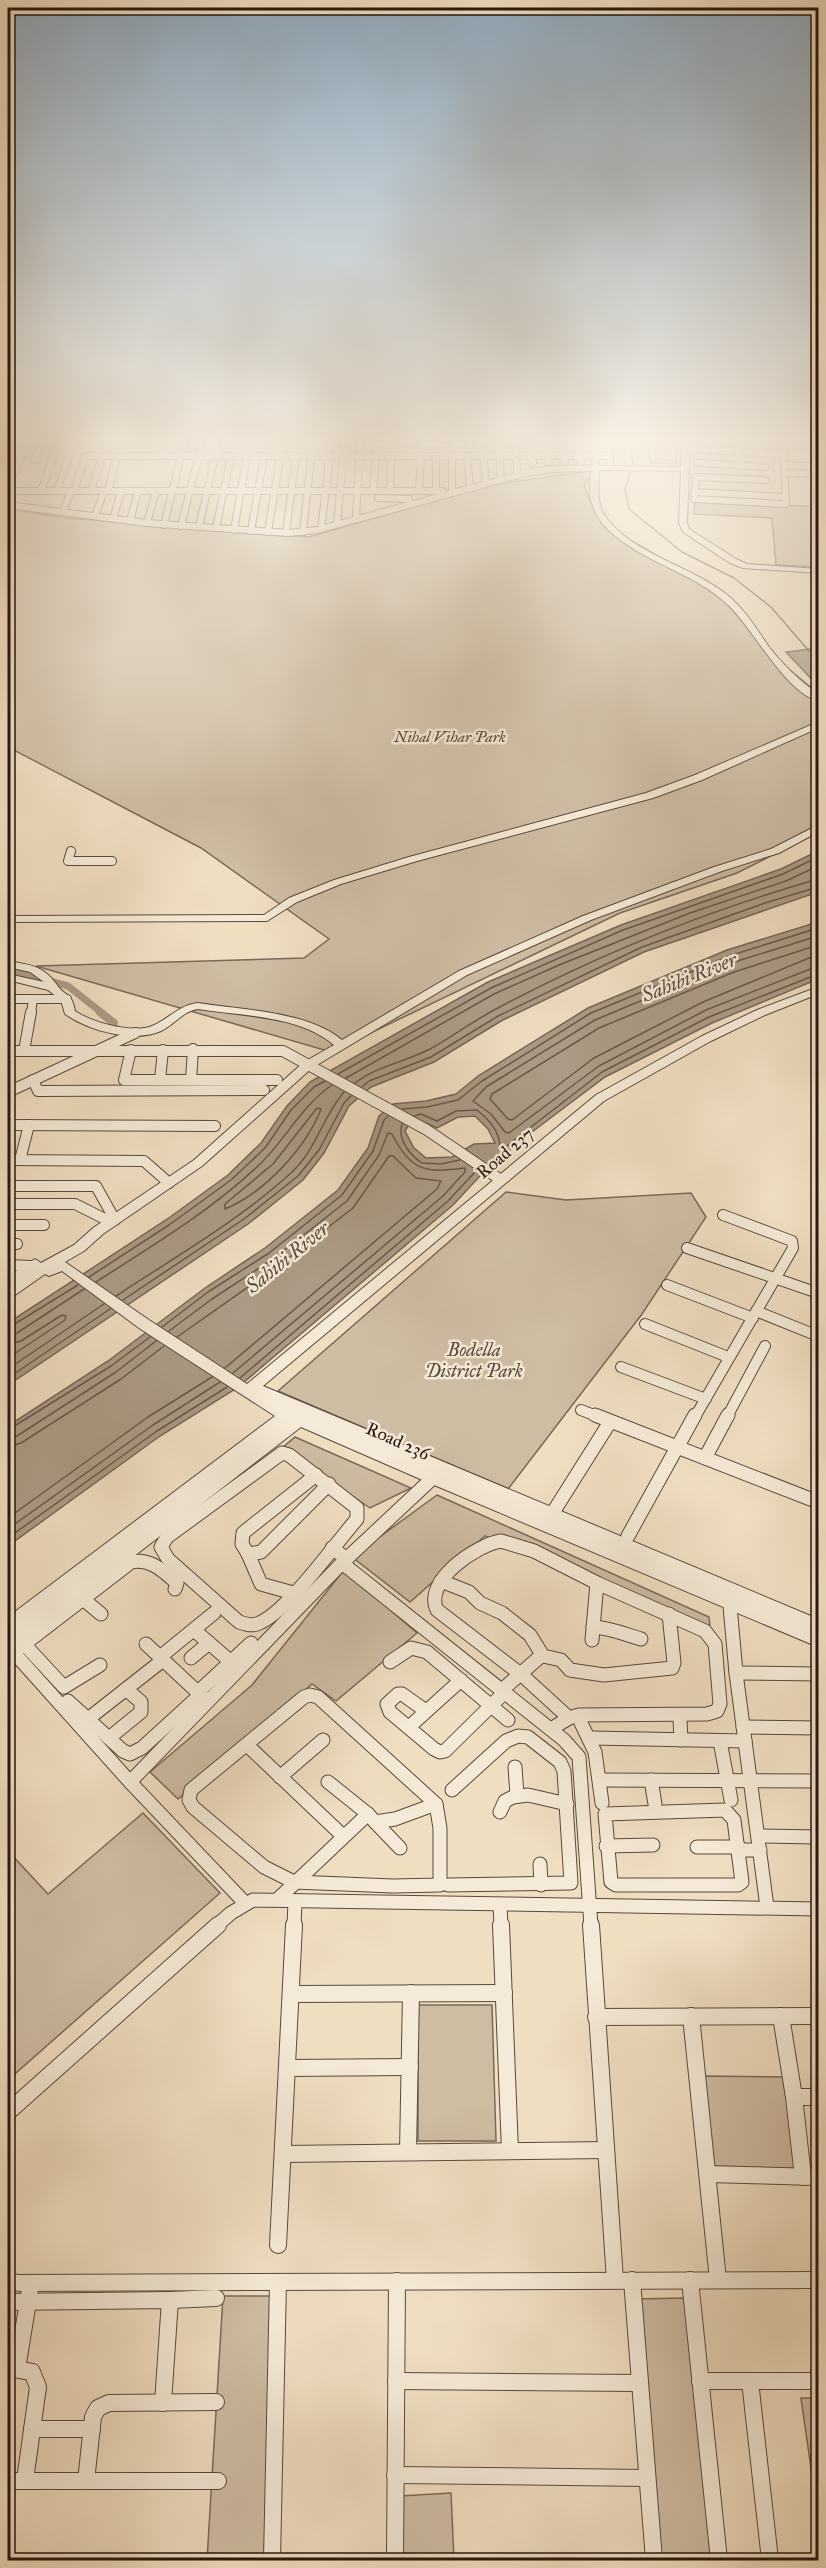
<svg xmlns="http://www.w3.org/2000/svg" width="826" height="2568" font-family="'IM FELL Great Primer',serif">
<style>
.green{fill:#cebca3;stroke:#7a6a5a;stroke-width:1.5}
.water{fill:#ab9a85;stroke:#766657;stroke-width:1.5;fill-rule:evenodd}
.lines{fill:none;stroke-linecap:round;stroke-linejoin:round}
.shore{stroke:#68584b;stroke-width:1.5}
.stream{stroke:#766657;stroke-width:1.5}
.canal-far1{stroke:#ab9a85;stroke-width:7}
.canal{stroke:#ab9a85;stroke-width:8}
.minor-far4-casing{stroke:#58493d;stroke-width:8}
.minor-far3-casing{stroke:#58493d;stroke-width:10}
.minor-far2-casing{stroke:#58493d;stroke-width:12}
.minor-far1-casing{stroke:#58493d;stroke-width:15}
.minor-casing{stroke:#58493d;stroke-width:18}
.tertiary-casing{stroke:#58493d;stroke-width:2}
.minor-far4{stroke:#f5ead7;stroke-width:6}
.minor-far3{stroke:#f5ead7;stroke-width:8}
.minor-far2{stroke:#f5ead7;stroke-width:10}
.minor-far1{stroke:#f5ead7;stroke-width:13}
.minor{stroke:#f5ead7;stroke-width:16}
.tertiary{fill:#f5ead7;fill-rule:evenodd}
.labels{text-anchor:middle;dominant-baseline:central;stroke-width:5;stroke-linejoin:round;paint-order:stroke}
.far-park-label{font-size:15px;font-style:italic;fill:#58493d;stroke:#f5ead7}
.street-label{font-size:18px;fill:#261711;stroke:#f5ead7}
.park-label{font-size:18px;font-style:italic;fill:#58493d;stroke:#f5ead7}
.water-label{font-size:20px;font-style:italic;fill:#5b4b3f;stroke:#f5ead7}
</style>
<rect width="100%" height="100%" fill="#f0dec1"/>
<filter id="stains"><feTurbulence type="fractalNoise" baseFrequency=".00333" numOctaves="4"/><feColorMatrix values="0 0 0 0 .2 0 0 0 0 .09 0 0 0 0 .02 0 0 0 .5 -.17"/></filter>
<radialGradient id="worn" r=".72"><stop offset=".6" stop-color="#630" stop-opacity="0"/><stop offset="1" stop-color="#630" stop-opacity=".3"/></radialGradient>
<g class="green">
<path d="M645 439H679L676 464 651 463Z"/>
<path d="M596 470 584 485 590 501 616 532 726 595 774 657 818 693V832L737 873 620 913 331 1052 36 966 304 958 329 939 201 848 8 747V509L66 518 309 537 485 486Z"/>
<path d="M695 500 818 507V567L776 565 772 518 694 514Z"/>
<path d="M506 1192 566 1200 691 1193 706 1217 642 1314 508 1489 278 1391Z"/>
<path d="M295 1437 411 1488 370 1508 282 1448Z"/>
<path d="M437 1495 709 1617 711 1637 485 1536 410 1602 352 1557Z"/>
<path d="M344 1570 417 1633 336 1701 312 1684 178 1799 150 1772 252 1685Z"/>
<path d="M143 1813 220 1893 8 2080V1851L48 1894Z"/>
<path d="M418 2005H492L496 2141H418Z"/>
<path d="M704 2076 784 2077 797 2175H714Z"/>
<path d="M223 2296H275L264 2560H207Z"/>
<path d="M687 2298 715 2560H655L632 2299Z"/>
<path d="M801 2398H818V2517Z"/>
<path d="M451 2493 454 2560H402L400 2496Z"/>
</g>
<g class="water">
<path d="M818 648V686L786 652Z"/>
<path d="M818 851V892L644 952 501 1021 434 1062 371 1087 349 1106 324 1153 303 1180 248 1224 8 1385V1323L166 1220 228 1175 261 1143 287 1106 310 1082 488 982 621 925 781 869Z"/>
<path d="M818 922V979L712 1023 605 1077 520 1141 479 1177 453 1205 237 1388 160 1436 8 1546V1426L108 1361 205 1288 265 1248 338 1190 368 1148 379 1116 393 1104 426 1101 456 1094 478 1076 588 1008 727 950ZM475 1116 488 1129 495 1143 474 1144 452 1157 426 1158 414 1148 405 1131 408 1126 419 1120 437 1128 458 1117Z"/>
</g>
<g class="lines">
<g class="shore">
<path d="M818 936 731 963 595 1020 486 1087 473 1101 491 1114 505 1132 509 1133 599 1066 706 1010 818 966"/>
<path d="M818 945 734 972 599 1028 492 1094 490 1099 508 1119 512 1120 594 1058 703 1002 809 958 818 957"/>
<path d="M338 1074 491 988 623 930 783 874 818 857"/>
<path d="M346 1078 494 994 559 965 690 913 786 881 818 866"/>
<path d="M355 1083C377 1066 405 1062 430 1049 452 1037 473 1021 496 1009 599 954 707 911 818 879"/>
<path d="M362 1087 369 1081 431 1057 498 1016 642 947 765 903 818 887"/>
<path d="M317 1108 321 1109C306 1148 264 1193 225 1209V1204L273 1164Z"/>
<path d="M402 1109 427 1107 458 1100 482 1081 591 1013 729 956 818 928"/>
<path d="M414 1116 421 1114 437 1121 456 1111 477 1110C489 1120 499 1130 500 1146L504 1148 602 1072 709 1017 818 974"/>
<path d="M402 1124C397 1140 410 1155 422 1163L441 1164 460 1160"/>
<path d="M89 1277 169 1225 231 1180 265 1148 291 1110 314 1087 325 1081"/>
<path d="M96 1282C152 1246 209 1212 258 1166 285 1141 300 1107 332 1085"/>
<path d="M116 1296C175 1257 240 1220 292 1172 316 1150 323 1116 344 1092"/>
<path d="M123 1300 244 1219 298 1176 319 1150 344 1103 351 1096"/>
<path d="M162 1327 208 1292 269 1253 342 1195 373 1151 384 1120 388 1116"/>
<path d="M8 1328 78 1285"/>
<path d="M169 1331 212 1299 273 1259 347 1201 379 1155 388 1133 392 1134C411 1172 426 1173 465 1168V1172L443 1196 233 1373"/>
<path d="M8 1335 17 1333 84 1289"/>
<path d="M177 1337 278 1266 353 1208 389 1156H393L416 1178 441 1181 437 1189 225 1368"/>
<path d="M8 1344 21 1341 62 1315 66 1316 65 1320 8 1358"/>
<path d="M8 1369 104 1304"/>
<path d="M8 1378 110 1309"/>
<path d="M240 1378 448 1201 476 1171"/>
<path d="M8 1430 111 1366 150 1337"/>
<path d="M8 1438 17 1436 116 1372 156 1341"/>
<path d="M8 1447 21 1443 121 1379 164 1346"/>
<path d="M8 1518 148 1417 212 1377"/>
<path d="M8 1529 153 1425 220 1382"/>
<path d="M8 1538 157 1431 227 1387"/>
</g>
<path class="stream" d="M628 439 633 464 625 489 629 509 682 552 734 578 771 607 809 651"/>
<path class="canal-far1" d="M8 970 68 986 102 1013"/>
<path class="canal" d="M100 1012 114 1023"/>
<g class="minor-far4-casing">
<g id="minor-far4">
<path d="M498 439 501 479"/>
<path d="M514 439 518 475"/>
<path d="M529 439 533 463"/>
<path d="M545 439 549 462"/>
<path d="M560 439 565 462"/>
<path d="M576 439 581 462"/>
<path d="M610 439V467"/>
<path d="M8 440 185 441"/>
<path d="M376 444H483"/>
<path d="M784 445 818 446"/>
<path d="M692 449 784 454"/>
<path d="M483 451 486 483"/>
<path d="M436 456V491"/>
<path d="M452 456V491"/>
<path d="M467 456 470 487"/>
<path d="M8 457 13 440"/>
<path d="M35 460 42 440"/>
<path d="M697 463 765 467"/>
<path d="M784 465 818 467"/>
<path d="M785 473 818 474"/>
<path d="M765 480 696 477 694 499 786 504 783 439"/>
<path d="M8 487 28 440"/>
<path d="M8 491H443"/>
<path d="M41 491 59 441"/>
<path d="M57 491 74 441"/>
<path d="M74 491 85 457 89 456H610"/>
<path d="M91 491 102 456"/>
<path d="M108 491 117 456"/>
<path d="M373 491 376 451"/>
<path d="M390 491 391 456"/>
<path d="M419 491 421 456"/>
<path d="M694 492 785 497"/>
<path d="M378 498 409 499"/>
<path d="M8 505 147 523 288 533 317 530 526 473 551 469 596 468 592 439"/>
<path d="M63 512 71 491"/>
<path d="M95 516 104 491"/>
<path d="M113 519 121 491"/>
<path d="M356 519 360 439"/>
<path d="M130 521 138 491"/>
<path d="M147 523 156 491"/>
<path d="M337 524 345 439"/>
<path d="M164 525 185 439"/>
<path d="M181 526 203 439"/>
<path d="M199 527 219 439"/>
<path d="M216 528 231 456"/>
<path d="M321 529 328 473 329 439"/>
<path d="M234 530 250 439"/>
<path d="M251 531 264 456"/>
<path d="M268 532 283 439"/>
<path d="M303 532 313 439"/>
<path d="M286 533 296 456"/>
</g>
</g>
<g class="minor-far3-casing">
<g id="minor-far3">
<path d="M71 851 68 861H112"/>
<path d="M8 999H67"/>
<path d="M31 1013 33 999"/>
</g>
</g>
<g class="minor-far2-casing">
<g id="minor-far2">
<path d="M131 1050 124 1080H277"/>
<path d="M8 1051H283L427 1130 501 1180"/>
<path d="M24 1051 31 1012"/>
<path d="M33 1080 38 1091 264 1090"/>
<path d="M160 1080 163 1050"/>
<path d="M191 1080 193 1049"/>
<path d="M8 1092 135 1033"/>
<path d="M8 1125 215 1126"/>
<path d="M8 1160 144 1161 169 1183"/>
<path d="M20 1160 29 1125"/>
<path d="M8 1186H96L115 1220"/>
<path d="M8 1204H75L111 1222"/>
<path d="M8 1225H44"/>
<path d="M8 1244H17"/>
<path d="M687 1248 818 1293"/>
<path d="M8 1265 31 1266"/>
<path d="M667 1285 753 1318"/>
<path d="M756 1311 818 1336"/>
<path d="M645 1324 728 1357"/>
<path d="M621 1367 706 1399"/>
<path d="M581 1410 599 1417"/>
<path d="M695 1417 793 1248 792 1241 723 1215"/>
<path d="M727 1417 765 1346"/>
</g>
</g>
<g class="minor-far1-casing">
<g id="minor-far1">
<path d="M595 1415 818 1502"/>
<path d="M282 1453 289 1455 357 1508V1519C335 1544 286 1614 257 1624 251 1626 245 1624 239 1622L168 1559 161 1547 167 1537Z"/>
<path d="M705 1458 728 1415"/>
<path d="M316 1475 243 1533 242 1544 248 1554 261 1552 329 1484"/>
<path d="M552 1514 610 1422"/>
<path d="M628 1536 695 1415"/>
<path d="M501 1541 534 1551 597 1583 705 1631 715 1644 720 1704 717 1711 707 1714 579 1715 569 1718 523 1676 437 1610C423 1581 476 1545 501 1541Z"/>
<path d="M332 1548 347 1559"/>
<path d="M248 1554 261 1584 293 1593"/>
<path d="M342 1563 564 1740 579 1757 591 1926"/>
<path d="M441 1581 469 1592 480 1603 502 1613 530 1635 543 1656 561 1660 570 1670 604 1675 672 1668 674 1663 669 1614"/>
<path d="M729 1595 736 1673 767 1907"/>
<path d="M83 1599 101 1614"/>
<path d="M593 1627C611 1628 624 1634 641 1639"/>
<path d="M194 1630 231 1662"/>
<path d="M592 1640 597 1583"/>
<path d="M146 1644 205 1699"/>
<path d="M25 1645 64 1687 100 1665"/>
<path d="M8 1646 130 1782 245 1903"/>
<path d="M14 1652 131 1562C151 1558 163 1571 177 1583L175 1589"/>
<path d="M160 1657 214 1613"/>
<path d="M191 1658 209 1643"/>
<path d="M390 1662 411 1648 427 1652 508 1720"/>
<path d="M736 1673 818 1674"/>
<path d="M502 1690 542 1655"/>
<path d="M198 1692 251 1643"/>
<path d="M310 1695 318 1697 436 1804 440 1828V1885L393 1886 294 1882 264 1867 193 1807 189 1800 191 1790 304 1697Z"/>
<path d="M68 1701 123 1751 130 1754 142 1748 200 1695"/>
<path d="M426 1711 402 1694H398L387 1704 390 1712 434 1749 440 1752 445 1751 505 1692"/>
<path d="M88 1719 163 1660"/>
<path d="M680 1720 681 1740"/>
<path d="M581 1723 595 1752 602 1803"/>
<path d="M409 1727 461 1680"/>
<path d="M743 1727 818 1728"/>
<path d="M551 1729 569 1718"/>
<path d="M109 1738 141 1712V1702L126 1689"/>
<path d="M592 1738 745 1741"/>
<path d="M720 1741 731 1800"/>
<path d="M247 1745 343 1836"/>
<path d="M515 1767 517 1795"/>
<path d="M280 1777 323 1740"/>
<path d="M600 1780 818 1781"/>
<path d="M651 1780 655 1804"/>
<path d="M130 1782 342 1563 437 1474"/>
<path d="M725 1810 734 1820 742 1882 738 1885H616L611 1882 605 1814Z"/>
<path d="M500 1812 505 1801 513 1797 528 1795 567 1804"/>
<path d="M368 1814 375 1822 395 1819 436 1804"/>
<path d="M375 1822 400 1848"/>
<path d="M758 1836 818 1837"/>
<path d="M606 1846 653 1845"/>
<path d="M697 1847H739"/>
<path d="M739 1850H760"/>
<path d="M540 1864 541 1885"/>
<path d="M448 1885 571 1883 564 1771 560 1762 528 1737 518 1736 506 1741 452 1790"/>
<path d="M278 1899 368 1814 328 1782"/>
<path d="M500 1905 501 1926"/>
<path d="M216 1926 231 1913 253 1900 818 1909"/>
<path d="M294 1926 295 1901"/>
</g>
</g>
<g class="minor-casing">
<g id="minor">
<path d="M501 1925 510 2151"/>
<path d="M591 1925 615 2280"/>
<path d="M291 1994 504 1993"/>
<path d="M691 2016 718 2280"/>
<path d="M781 2016 794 2097 803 2177"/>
<path d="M596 2017 818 2016"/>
<path d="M287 2068 410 2067"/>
<path d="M794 2097H818"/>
<path d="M8 2112 218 1925"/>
<path d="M408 2152 411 1993"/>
<path d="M283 2154 606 2150"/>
<path d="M708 2174 818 2177"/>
<path d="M278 2245 294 1925"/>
<path d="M632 2280 654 2560"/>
<path d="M690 2280 719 2560"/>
<path d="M8 2281 19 2283 818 2280"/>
<path d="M170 2300 216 2298"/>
<path d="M8 2302 170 2300 163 2403"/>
<path d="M8 2368 32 2372 38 2387 25 2480"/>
<path d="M17 2369 31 2283"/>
<path d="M396 2381 640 2383"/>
<path d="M700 2381H818"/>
<path d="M750 2381 770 2560"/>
<path d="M32 2429H92"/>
<path d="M395 2475 647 2478"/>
<path d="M8 2481H218"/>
<path d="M86 2481 93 2417 98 2408 109 2403 216 2402"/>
<path d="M272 2560 278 2282"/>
<path d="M395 2560 397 2281"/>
</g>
</g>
<g class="tertiary-casing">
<g id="tertiary">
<path d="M682 439H690L687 523 689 529 736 559 747 564 818 569V573L743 568 730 563 683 532 679 523 681 471 599 470C598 487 596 505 607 519 637 556 689 565 726 594 744 608 756 628 769 647 783 665 800 681 818 694V701C785 692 753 628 728 605 692 570 636 562 602 523 589 507 587 485 593 466L681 467Z"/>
<path d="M818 722V728L702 780 653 798 417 861 341 884 297 902 267 921 8 922V916L264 915 289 898 334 880 409 857 646 793 695 775Z"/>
<path d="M818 825V832L779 853 722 871 591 920 467 975 312 1068 202 1166 103 1234 84 1251 65 1262 149 1320 247 1384 596 1095 702 1036 757 1010 818 987V994L765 1015 711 1041 604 1101 263 1386 818 1619V1647L427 1482 301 1427 14 1649 8 1651V1635L13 1631 8 1633V1617L275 1416 139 1328 62 1271 49 1276 45 1274 8 1300V1288L11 1286 8 1287V1276L35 1259 41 1263 74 1245 93 1228 194 1160 304 1062 334 1045C299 1015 241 1016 198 1009 183 1011 174 1025 161 1031 133 1043 89 1031 65 1014L61 1000 48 990 8 980V974L44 982 30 972 8 967V961C30 965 43 965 57 985 65 997 72 992 75 1011 91 1022 132 1034 152 1026 169 1019 179 1005 198 1003 242 1010 307 1011 342 1040L459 971 583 916 714 867 771 849Z"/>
</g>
</g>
<use href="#minor-far4" class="minor-far4"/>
<use href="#minor-far3" class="minor-far3"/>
<use href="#minor-far2" class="minor-far2"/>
<use href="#minor-far1" class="minor-far1"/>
<use href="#minor" class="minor"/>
<use href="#tertiary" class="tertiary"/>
</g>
<linearGradient id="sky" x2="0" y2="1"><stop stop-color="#8faac0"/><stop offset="0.55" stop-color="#f8f0e3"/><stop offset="1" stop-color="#f8f0e3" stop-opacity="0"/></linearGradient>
<rect width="826" height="799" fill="url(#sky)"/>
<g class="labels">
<g class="far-park-label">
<text x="450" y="737">Nihal Vihar Park</text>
</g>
<g class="street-label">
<text transform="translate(505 1153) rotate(-40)">Road 237</text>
<text transform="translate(398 1441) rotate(24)">Road 236</text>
</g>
<g class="park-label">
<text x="474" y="1350">Bodella<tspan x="474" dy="21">District Park</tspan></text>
</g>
<g class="water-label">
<text transform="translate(689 977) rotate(-22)">Sahibi River</text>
<text transform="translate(287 1257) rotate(-39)">Sahibi River</text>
</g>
</g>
<rect width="826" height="2568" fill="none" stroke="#f0dec1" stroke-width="30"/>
<rect x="9" y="9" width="808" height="2550" fill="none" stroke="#261711" stroke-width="3"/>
<rect x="15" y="15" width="796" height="2538" fill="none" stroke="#261711" stroke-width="1.5"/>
<rect width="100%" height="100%" filter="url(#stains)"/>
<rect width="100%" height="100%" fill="url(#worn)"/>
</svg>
